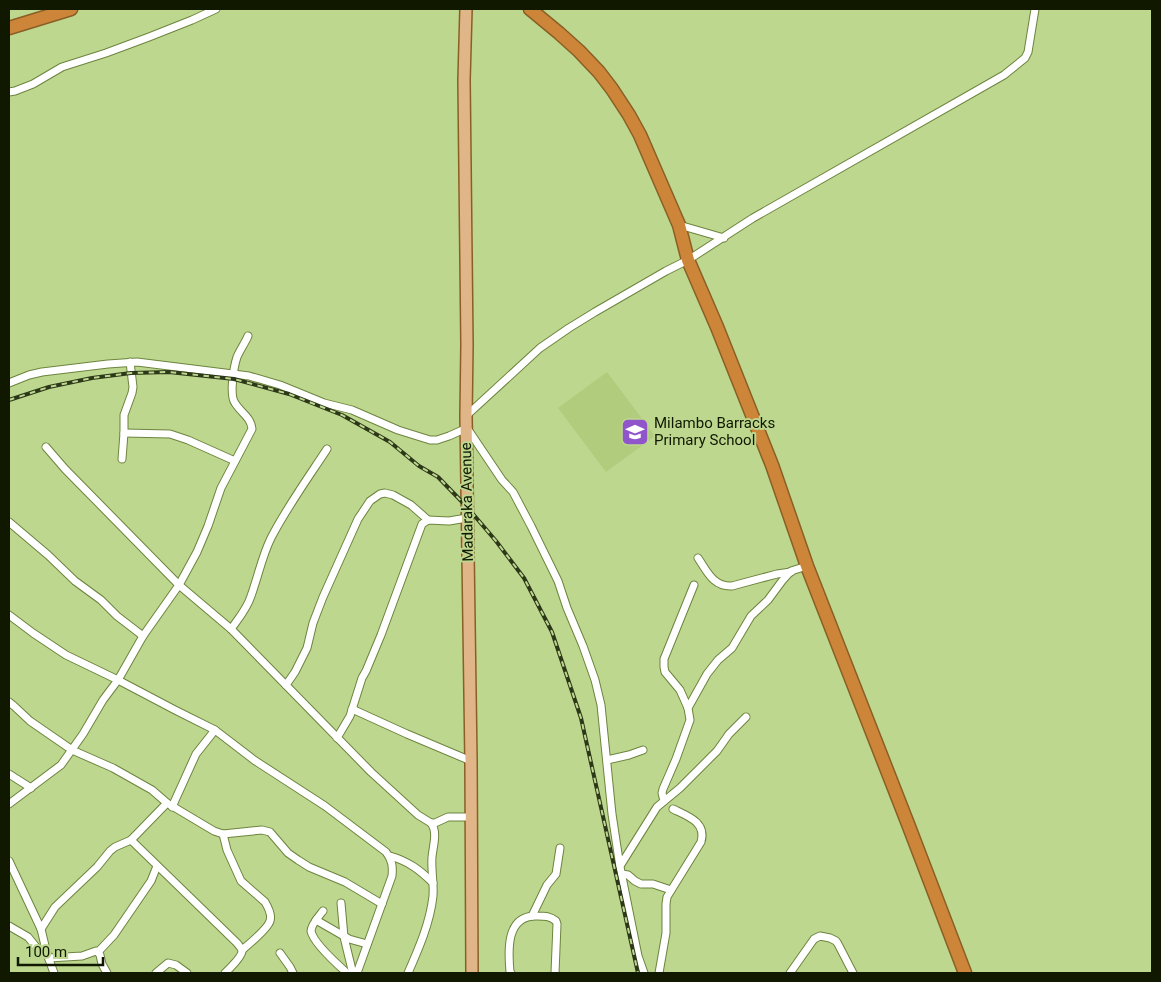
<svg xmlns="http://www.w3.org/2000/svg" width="1161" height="982" font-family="Roboto,sans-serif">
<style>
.built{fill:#b1cc7c}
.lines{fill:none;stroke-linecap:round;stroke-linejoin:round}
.street-casing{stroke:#6d843e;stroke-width:9}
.primary-casing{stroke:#8a5f25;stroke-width:14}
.highway-casing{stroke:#8a5f25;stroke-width:15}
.street{stroke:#fff;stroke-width:7}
.primary{stroke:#e0b688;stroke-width:11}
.highway{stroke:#cc8539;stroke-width:12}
.rail-casing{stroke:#2d3818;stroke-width:4}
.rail{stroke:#bdd78f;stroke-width:2;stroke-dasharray:5.5;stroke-linecap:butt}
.labels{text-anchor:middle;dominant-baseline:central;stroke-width:4;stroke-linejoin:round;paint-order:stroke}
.poi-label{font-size:15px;fill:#101800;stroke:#bdd78f;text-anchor:start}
.street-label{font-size:15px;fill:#101800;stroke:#bdd78f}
</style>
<rect width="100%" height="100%" fill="#bdd78f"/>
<path class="built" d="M607 372 655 436 606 472 558 408Z"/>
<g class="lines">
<g class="street-casing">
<g id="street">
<path d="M9 92 15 91 33 84 62 67 106 53 149 37 192 20 216 9"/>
<path d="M679 225 724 238"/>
<path d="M9 383 29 375 42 372 108 364 137 362 249 376 280 385 324 403 352 410 398 430 430 440H437L449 436 467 428 502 480 513 492 531 526 558 581 567 608 583 646 595 680 601 705 612 814 620 867 638 956 644 973"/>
<path d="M466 416 540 348 569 328 595 312 666 271 688 260 753 218 1004 75 1025 58 1028 52 1035 9"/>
<path d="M124 433 170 434 188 440 235 461"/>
<path d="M46 447 65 469 179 585 231 629 371 772 418 815 431 823H435L448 817H471"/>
<path d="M122 459 124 433V415L132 393 133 387 130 362"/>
<path d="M9 522 48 555 75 581 101 600 117 616 143 636"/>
<path d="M698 558C707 571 713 587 732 586L777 574 791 572"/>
<path d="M9 615 33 633 66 655 118 680 175 710 215 730 254 760 325 806 386 852C392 860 393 866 392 876L357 973"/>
<path d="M231 629C238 619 247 609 251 596 258 577 262 556 271 538 287 507 308 478 327 449"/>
<path d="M286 685 295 672 307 648 313 623 323 597 358 519 370 501 380 494 385 493 393 495 411 505 428 520"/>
<path d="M9 702 14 706 30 721 72 750 113 768 152 790 167 803 214 831 223 834 262 830 270 832 288 853 298 860 309 867 345 882 382 904"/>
<path d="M688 708 707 674 718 660 732 648 751 616 768 600 782 581 791 571 807 566"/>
<path d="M352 709 407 734 471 761"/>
<path d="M337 738 350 716 362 678 366 671 381 635 422 524 428 520 449 521 467 518"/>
<path d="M607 760 629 755 643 750"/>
<path d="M9 774 31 788"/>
<path d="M664 801 662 793 663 789 676 759 690 720 688 708 680 690 665 672 664 667V659L694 585"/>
<path d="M9 804 61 765 83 734 103 700 118 680 143 636 179 585 197 552 208 526 221 488 252 429C251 417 241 413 235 403 229 395 234 366 237 357 240 350 245 343 248 336"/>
<path d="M172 807 196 754 215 730"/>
<path d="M223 834 227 850 241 881 265 902C268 907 272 915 270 921 268 928 248 945 242 950"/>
<path d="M131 840 237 943C239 946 242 948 242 951 242 957 229 969 225 973"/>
<path d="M390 856C408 861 420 870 433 883"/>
<path d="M9 861 41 929 47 954 54 973"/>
<path d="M620 866 657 807 680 788 717 751 729 734 746 717"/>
<path d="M622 874 628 875 635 881 641 884H653L671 890"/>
<path d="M341 903 344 937 352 970 355 973"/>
<path d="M323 911C319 916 311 925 311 931 313 942 338 965 347 973"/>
<path d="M532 916 547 885 556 874 560 848"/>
<path d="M316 920 349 939 367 944"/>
<path d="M9 926 28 937 37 948 47 954"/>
<path d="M41 929 55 907 97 867 110 851 115 847 131 840 167 803"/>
<path d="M98 952 114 935 151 881 157 866"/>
<path d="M280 953 290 967 293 973"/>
<path d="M49 958 82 956 96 951 98 952 100 955 102 964 107 973"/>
<path d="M156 973 168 963 176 965 187 973"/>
<path d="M408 973C419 948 430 923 433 896 434 883 431 870 432 857 433 846 438 832 431 823"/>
<path d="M511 973 510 972C508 950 506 915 537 916 545 916 550 916 556 921L557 924 555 973"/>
<path d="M659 973 666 933V904L667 897 701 842C707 822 687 816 673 809"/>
<path d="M790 973 814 939 820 936 830 938 836 941 838 944 853 973"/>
</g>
</g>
<g class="primary-casing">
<path id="primary" d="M466 9 464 80 467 345 466 416 471 761 472 973"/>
</g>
<g class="highway-casing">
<g id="highway">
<path d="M530 9 559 33 579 51 599 72 612 89 629 115 640 135 679 225 688 260 717 327 772 465 807 566 908 824 965 973"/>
<path d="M9 28 71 9"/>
</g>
</g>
<use href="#street" class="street"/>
<use href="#primary" class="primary"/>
<use href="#highway" class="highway"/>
<g class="rail-casing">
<path id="rail" d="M9 400 49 387 92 378 131 373 169 372 234 379 289 394 342 415 390 442 419 466 438 477 467 507 496 541 524 578 552 632 581 718 638 973"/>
</g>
<use href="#rail" class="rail"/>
</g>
<defs>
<g id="school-square" transform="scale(1.4375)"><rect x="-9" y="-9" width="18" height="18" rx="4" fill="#9055cb" stroke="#bdd78f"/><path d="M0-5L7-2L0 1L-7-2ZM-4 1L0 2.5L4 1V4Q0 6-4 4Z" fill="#fff"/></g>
</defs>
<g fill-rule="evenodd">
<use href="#school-square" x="635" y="432"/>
</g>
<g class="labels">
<g class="poi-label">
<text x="654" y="423">Milambo Barracks<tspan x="654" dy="17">Primary School</tspan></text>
</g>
<g class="street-label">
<text transform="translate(467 502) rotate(-91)">Madaraka Avenue</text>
</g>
</g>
<rect width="1161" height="982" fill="none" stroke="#101800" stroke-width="20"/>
<path d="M18 957v8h85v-8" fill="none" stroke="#101800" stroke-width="2.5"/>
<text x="25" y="957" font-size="15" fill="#101800" stroke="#bdd78f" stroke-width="4" paint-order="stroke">100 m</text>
</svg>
